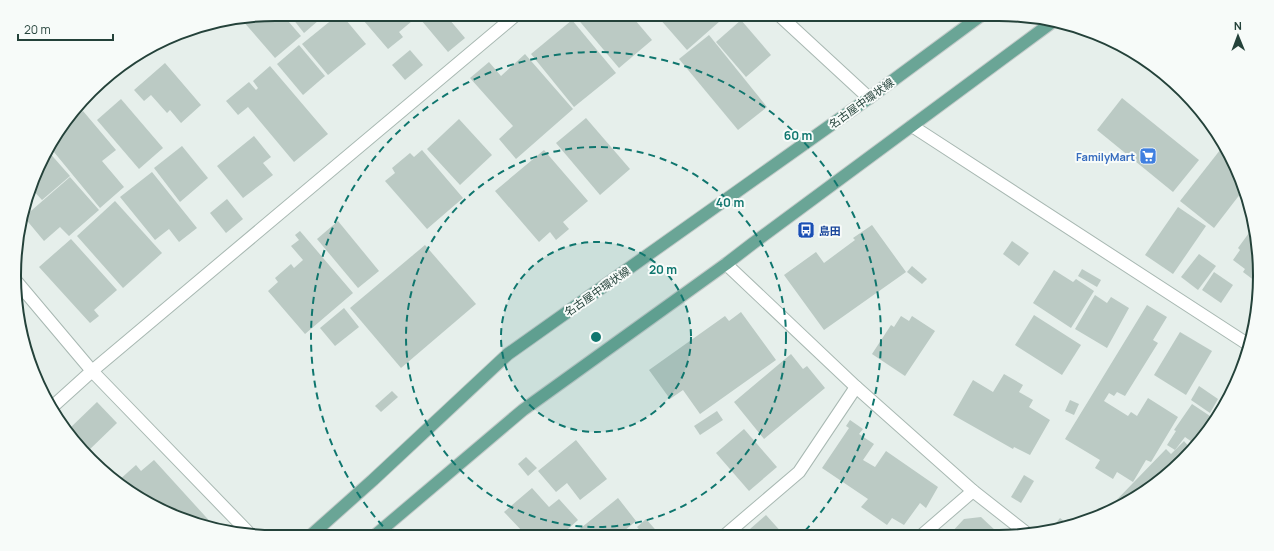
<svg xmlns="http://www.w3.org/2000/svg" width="1274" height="551" font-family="Manrope,'Noto Sans JP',sans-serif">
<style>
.building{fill:#bbcac4}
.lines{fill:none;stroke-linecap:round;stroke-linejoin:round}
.street-casing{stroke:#a8b8b2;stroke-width:14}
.primary-casing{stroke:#c2cac8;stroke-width:14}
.street{stroke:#fff;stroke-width:12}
.primary{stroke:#6aa596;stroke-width:12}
.ring{fill:none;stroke:#0f766e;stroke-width:2;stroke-dasharray:7 5}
.labels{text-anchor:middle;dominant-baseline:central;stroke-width:4;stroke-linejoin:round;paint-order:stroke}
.street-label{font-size:11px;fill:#24423a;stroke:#f7fbf9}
.shop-label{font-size:11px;font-weight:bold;fill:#366cbe;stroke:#f7fbf9;text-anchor:end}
.transit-label{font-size:11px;font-weight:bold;fill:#164399;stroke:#f7fbf9;text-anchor:start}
.rim{fill:none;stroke:#24423a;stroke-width:2}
.centre{fill:#0f766e;stroke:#f7fbf9;stroke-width:2}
.ring-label{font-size:12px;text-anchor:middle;font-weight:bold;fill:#0f766e;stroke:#f7fbf9;stroke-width:4;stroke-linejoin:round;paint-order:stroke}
</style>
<rect width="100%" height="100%" fill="#e6efeb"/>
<g class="building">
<path d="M276 14H282L301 36 275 58 242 20Z"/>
<path d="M289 14H326L304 33Z"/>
<path d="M339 14H341L366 44 328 75 302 44Z"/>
<path d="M358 14H406L412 21 399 32 403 37 388 49Z"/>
<path d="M416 14H455L449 19 465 38 448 52Z"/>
<path d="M579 14H630L652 40 619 68 576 17Z"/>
<path d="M664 14H728L687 50 659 18Z"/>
<path d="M572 20 616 73 574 107 531 54Z"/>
<path d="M741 20 771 55 746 77 716 42Z"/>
<path d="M709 35 767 107 738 130 679 59Z"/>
<path d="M299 45 325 76 303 95 277 64Z"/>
<path d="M410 50 423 65 405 80 392 65Z"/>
<path d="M525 54 573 109 516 159 499 139 513 126 470 78 489 62 501 76Z"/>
<path d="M165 63 201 105 181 123 170 110 167 113 151 95 144 101 134 90Z"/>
<path d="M270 66 328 134 294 162 248 107 238 115 226 101 249 82 256 90 258 88 253 81Z"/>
<path d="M1122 98 1199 160 1173 192 1097 130Z"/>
<path d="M121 99 163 148 139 169 97 120Z"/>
<path d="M83 111 116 150 102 161 124 187 100 208 49 146 65 126Z"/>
<path d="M586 118 630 169 600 195 556 143Z"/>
<path d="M459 119 492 155 460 185 427 149Z"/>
<path d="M254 136 271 157 263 163 273 175 243 198 217 166Z"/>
<path d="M1224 145 1233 160 1244 189 1214 228 1180 201Z"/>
<path d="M182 146 208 178 180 202 154 168Z"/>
<path d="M47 150 70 176 42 200 32 189Z"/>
<path d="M422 150 463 198 427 229 385 181 395 173 392 168 410 153 414 157Z"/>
<path d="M544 150 588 201 563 222 569 229 556 240 550 232 539 242 495 191Z"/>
<path d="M152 172 197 228 179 242 169 229 155 240 120 197Z"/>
<path d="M70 177 99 210 69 236 60 227 44 241 24 217Z"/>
<path d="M227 199 243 219 226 233 210 213Z"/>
<path d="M115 201 162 253 123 288 77 236Z"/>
<path d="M1178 207 1206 226 1173 274 1145 255Z"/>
<path d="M338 221 379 271 358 288 317 239Z"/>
<path d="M872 225 906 272 824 330 784 275 816 252 824 263 855 240 853 238Z"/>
<path d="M1254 226 1259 259V284L1243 272 1245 269 1233 260 1240 250 1238 248Z"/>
<path d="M300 231 353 293 305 334 268 291 278 282 275 278 291 264 294 268 303 260 291 246 299 240 295 235Z"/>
<path d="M71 239 117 290 94 310 99 316 90 323 39 267Z"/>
<path d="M1012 241 1029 253 1019 266 1003 254Z"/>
<path d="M425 245 476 304 401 368 350 308Z"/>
<path d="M1199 254 1216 266 1198 290 1181 277Z"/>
<path d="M912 266 927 279 922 284 907 272Z"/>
<path d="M1082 269 1101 280 1097 287 1078 276Z"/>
<path d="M1054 270 1073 282 1076 279 1094 291 1071 328 1033 303Z"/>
<path d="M1214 272 1233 285 1221 303 1202 290Z"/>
<path d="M1095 295 1107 303 1111 297 1129 308 1107 348 1075 329Z"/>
<path d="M1147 305 1167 317 1153 340 1158 343 1125 396 1117 392 1114 396 1109 393 1104 401 1128 416 1131 412 1137 416 1148 398 1178 417 1151 462 1146 460 1133 482 1117 472 1113 479 1095 468 1100 460 1065 439Z"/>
<path d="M344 308 359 327 335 346 320 328Z"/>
<path d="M741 312 776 360 700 414 683 390 670 399 649 370 725 316 729 321Z"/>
<path d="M1034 315 1081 345 1062 375 1015 345Z"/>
<path d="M901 316 909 321 912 316 935 331 905 376 872 354 891 325 894 327Z"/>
<path d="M1180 332 1212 351 1186 395 1154 375Z"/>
<path d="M791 354 803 369 807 366 825 388 764 439 734 402Z"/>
<path d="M1004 374 1023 385 1019 392 1033 400 1029 407 1050 420 1030 455 1014 447 1013 449 953 415 973 380 993 392Z"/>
<path d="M1199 386 1218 399 1210 413 1191 400Z"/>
<path d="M392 391 398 397 381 412 375 406Z"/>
<path d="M1070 400 1079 404 1074 415 1065 411Z"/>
<path d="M97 402 117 423 87 452 68 430Z"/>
<path d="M1192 404 1213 418 1212 425 1195 444 1185 437 1175 450 1167 445 1176 431 1174 430Z"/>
<path d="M717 411 723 420 700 435 694 426Z"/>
<path d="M850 420 863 429 859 434 874 444 863 460 875 467 886 451 938 487 926 508 920 503 904 525 892 518 887 525 861 507 868 499 822 468 849 428 846 426Z"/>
<path d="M744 429 777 467 749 491 716 453Z"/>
<path d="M576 440 607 479 580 500 567 483 556 492 538 471Z"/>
<path d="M1184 441 1190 448 1158 483 1102 515 1166 449 1171 454Z"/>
<path d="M526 457 537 468 528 476 518 464Z"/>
<path d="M154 460 215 527 191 523 118 481 136 465 141 471Z"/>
<path d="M1024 475 1034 481 1021 503 1011 497Z"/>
<path d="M532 488 549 507 559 499 578 520 560 536H520L519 535 523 532 504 512Z"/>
<path d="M618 498 636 521 624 531 628 536H571Z"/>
<path d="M766 515 784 535 742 536Z"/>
<path d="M981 517 997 532 994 535H949L964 519Z"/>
<path d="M1060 518 1065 522 1068 519 1074 524 1061 527 1056 523Z"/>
<path d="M646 519 661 536H645L637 527Z"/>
<path d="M492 529 499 536H485Z"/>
<path d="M873 531 877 535H869Z"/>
</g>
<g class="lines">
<g class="street-casing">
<g id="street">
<path d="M778 14 869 98"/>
<path d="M912 126 1249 345"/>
<path d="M726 264 856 387 973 491 1029 535"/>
<path d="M17 282 92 371 248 532"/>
<path d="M51 408 92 371 517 14"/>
<path d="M922 535 973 491"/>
<path d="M724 536 799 472 856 387"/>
</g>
</g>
<g class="primary-casing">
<g id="primary">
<path d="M309 537 373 480 508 354 869 98 983 14"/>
<path d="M373 537 523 410 726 264 752 244 1051 23"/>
</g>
</g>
<use href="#street" class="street"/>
<use href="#primary" class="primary"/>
</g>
<circle cx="596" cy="337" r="95" fill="#0f766e" fill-opacity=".12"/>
<g class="ring">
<circle cx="596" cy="337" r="95"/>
<circle cx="596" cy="337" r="190"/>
<path d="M391 535A285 285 0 1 1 801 535"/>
</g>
<defs>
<g id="supermarket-square" transform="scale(0.9)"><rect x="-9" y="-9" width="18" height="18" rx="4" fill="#3f7fe0" stroke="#f7fbf9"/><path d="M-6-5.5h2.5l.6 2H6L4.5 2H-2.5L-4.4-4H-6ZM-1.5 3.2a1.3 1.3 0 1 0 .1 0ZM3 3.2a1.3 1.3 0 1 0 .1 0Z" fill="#fff"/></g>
<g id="bus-square" transform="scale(0.9)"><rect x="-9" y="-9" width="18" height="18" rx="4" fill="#1a4fb4" stroke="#f7fbf9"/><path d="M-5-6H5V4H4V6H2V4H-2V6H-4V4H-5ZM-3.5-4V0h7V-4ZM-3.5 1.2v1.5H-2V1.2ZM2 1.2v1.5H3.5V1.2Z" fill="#fff"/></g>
</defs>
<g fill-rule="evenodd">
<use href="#supermarket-square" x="1148" y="156"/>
<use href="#bus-square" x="806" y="230"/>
</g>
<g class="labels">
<g class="street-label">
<text transform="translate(861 103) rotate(-36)">名古屋中環状線</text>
<text transform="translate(597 291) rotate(-35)">名古屋中環状線</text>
</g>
<g class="shop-label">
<text x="1135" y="156">FamilyMart</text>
</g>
<g class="transit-label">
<text x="819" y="230">島田</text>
</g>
</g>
<path d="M0 0H1274V551H0ZM275 21H999A254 254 0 0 1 1253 275V276A254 254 0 0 1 999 530H275A254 254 0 0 1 21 276V275A254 254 0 0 1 275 21Z" fill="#f7fbf9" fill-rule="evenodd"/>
<path class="rim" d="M275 21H999A254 254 0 0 1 1253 275V276A254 254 0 0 1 999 530H275A254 254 0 0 1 21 276V275A254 254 0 0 1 275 21Z"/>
<circle cx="596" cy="337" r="6" class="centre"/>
<g class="ring-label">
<text x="798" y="140">60 m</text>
<text x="730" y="207">40 m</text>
<text x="663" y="274">20 m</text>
</g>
<g transform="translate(1238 36) rotate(359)" stroke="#f7fbf9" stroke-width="3" paint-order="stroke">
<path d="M0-3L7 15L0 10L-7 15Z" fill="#24423a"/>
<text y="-6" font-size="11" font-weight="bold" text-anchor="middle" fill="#24423a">N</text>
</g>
<path d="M18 34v6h95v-6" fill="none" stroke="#24423a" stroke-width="2"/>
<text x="24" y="34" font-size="12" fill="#24423a" stroke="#f7fbf9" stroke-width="3" paint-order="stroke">20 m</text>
</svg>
